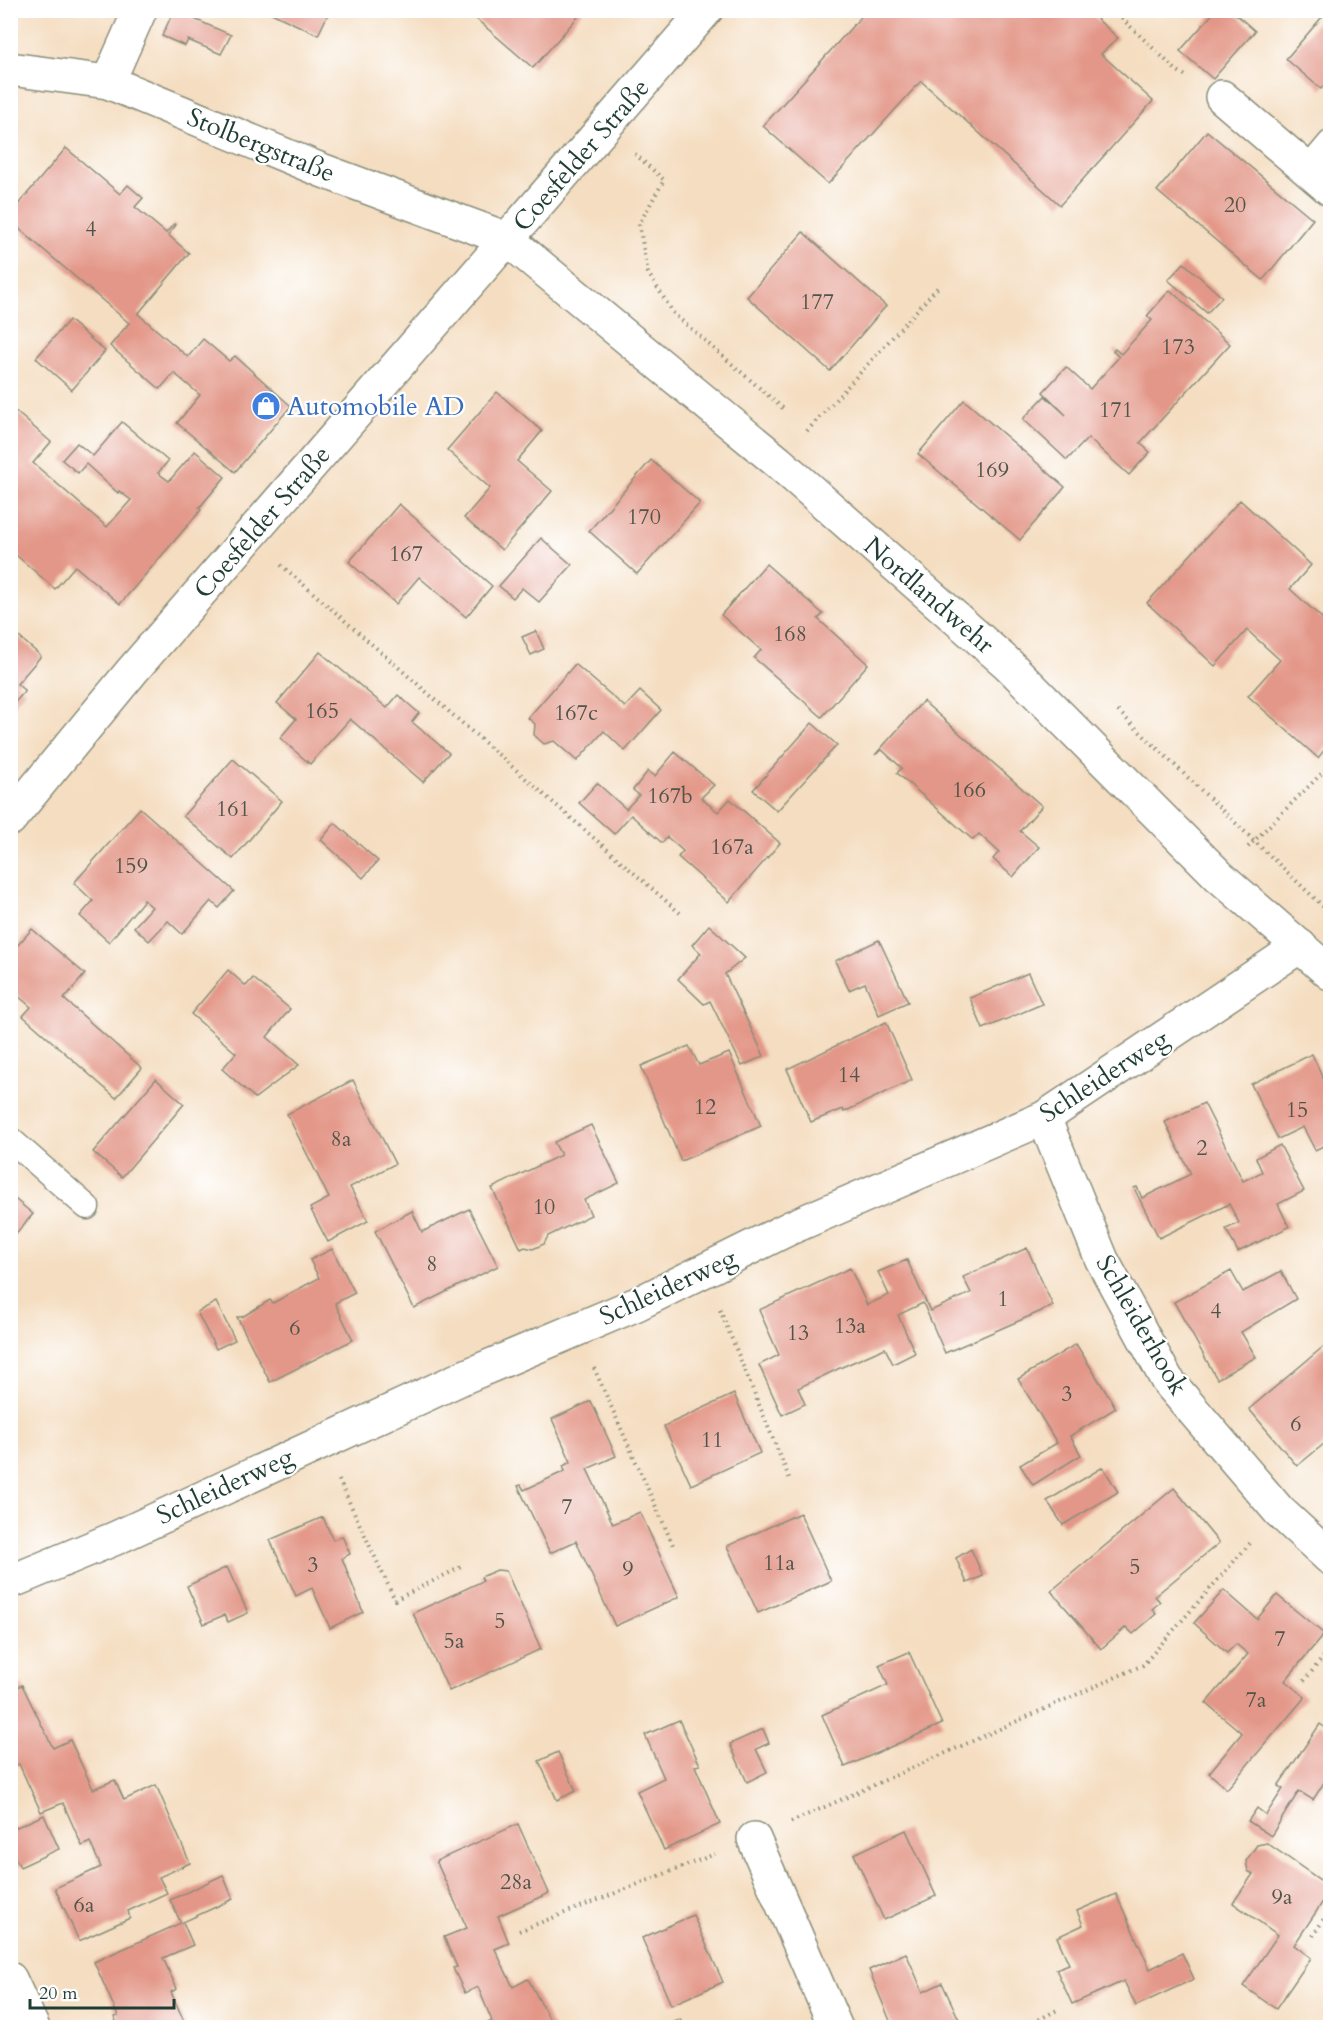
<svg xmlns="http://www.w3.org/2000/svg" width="1341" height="2038" font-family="Cardo,serif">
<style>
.building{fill:#e39788}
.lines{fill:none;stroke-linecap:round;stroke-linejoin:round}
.lane-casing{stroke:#8a8d7a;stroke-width:27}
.street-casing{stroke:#8a8d7a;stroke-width:36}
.secondary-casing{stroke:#8a8d7a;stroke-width:36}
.path{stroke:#8a8d7a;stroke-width:4;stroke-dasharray:1.5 4.5;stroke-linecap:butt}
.lane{stroke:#fff;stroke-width:24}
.street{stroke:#fff;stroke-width:33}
.secondary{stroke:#fff;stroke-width:33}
.labels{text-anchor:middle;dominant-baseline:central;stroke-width:4.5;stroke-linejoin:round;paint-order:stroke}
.number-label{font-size:22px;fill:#505449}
.street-label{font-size:26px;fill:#1f3d34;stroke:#fff}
.shop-label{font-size:26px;fill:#366cbe;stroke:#fff;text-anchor:start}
</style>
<rect width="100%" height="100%" fill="#fff"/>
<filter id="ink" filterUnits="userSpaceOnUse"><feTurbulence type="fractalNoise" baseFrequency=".0167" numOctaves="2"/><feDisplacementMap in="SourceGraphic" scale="12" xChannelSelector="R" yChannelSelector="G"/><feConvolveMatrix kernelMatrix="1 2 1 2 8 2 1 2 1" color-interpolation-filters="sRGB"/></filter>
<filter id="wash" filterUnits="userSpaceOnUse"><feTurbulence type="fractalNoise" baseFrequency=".008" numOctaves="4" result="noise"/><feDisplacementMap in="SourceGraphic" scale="24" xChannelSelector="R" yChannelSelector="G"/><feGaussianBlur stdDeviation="1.35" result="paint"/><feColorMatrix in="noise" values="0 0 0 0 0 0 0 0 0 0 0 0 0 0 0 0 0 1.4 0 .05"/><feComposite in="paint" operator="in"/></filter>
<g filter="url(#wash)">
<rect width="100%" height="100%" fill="#f4ddc0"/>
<g id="blocks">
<g class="building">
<path d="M174 10 231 35 221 54 188 40 185 46 162 36Z"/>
<path d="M265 10H330L318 35Z"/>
<path d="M466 10H584L533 68Z"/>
<path d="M867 10H1087L1118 38 1101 54 1153 101 1060 205 921 81 828 184 763 126Z"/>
<path d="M1216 10H1231L1255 31 1213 79 1180 51Z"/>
<path d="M1328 10H1330V78L1321 89 1286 59Z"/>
<path d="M1207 131 1313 219 1263 280 1157 191Z"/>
<path d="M66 148 120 194 128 185 143 198 135 207 166 233 174 224 176 225 168 235 189 253 138 314 188 357 203 339 229 361 235 356 291 406 235 472 177 423 200 395 174 373 160 389 110 346 129 323 10 221V214Z"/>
<path d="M803 232 886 306 830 371 747 297Z"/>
<path d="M1184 263 1222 297 1207 313 1168 280Z"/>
<path d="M1170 290 1230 344 1140 443 1150 452 1129 475 1088 438 1067 460 1023 419 1045 396 1066 415 1043 392 1066 367 1090 389 1119 357 1113 351 1115 349 1121 354 1152 320 1147 316Z"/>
<path d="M69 320 105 351 72 390 36 358Z"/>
<path d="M497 392 542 431 517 461 552 491 502 550 464 518 490 488 447 450Z"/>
<path d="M964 400 1065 487 1020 540 918 454Z"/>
<path d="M13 409 51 442 33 463 107 527 131 500 119 491 118 493 86 464 78 473 62 460 77 443 93 456 122 422 168 461 158 473 169 481 195 451 225 477 199 508 201 510 120 604 75 566 55 589 16 555 10 562V413Z"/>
<path d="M651 460 700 503 637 574 589 531Z"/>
<path d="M1240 500 1311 565 1290 589 1322 618 1330 608V743L1318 758 1248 696 1280 660 1247 630 1215 666 1147 603Z"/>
<path d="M399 504 492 586 466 617 419 577 396 604 349 562Z"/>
<path d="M541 538 572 565 539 602 522 588 513 598 499 586Z"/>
<path d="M766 564 823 614 818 619 868 664 822 717 754 658 761 650 721 615Z"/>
<path d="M10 629 41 656 17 684 25 691 10 708Z"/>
<path d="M536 631 544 649 531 655 522 637Z"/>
<path d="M320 652 387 708 398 695 419 713 412 722 449 753 423 782 350 719 310 764 280 738 296 719 277 703Z"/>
<path d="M575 664 625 707 640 691 661 710 625 751 604 731 577 761 554 741 544 744 534 735 535 724 528 718Z"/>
<path d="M923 701 1042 806 1020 831 1039 847 1013 877 993 859 999 852 979 834 973 840 897 773 902 768 882 750 875 755Z"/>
<path d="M812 723 837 745 777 811 753 790Z"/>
<path d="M675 752 714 785 701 798 718 812 730 799 780 843 729 902 678 857 683 851 667 837 662 843 631 815 614 834 579 803 597 783 626 809 639 795 633 790 648 771 655 776Z"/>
<path d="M233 759 282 801 233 859 183 816Z"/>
<path d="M140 808 234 891 219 908 211 901 182 934 168 921 149 941 134 927 152 907 144 900 109 942 80 916 93 901 74 883Z"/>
<path d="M335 823 378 861 363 878 321 840Z"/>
<path d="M709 925 745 958 725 974 764 1056 742 1066 710 1001 704 1004 678 979 701 953 692 945Z"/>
<path d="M32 929 85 974 64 999 142 1068 116 1098 23 1016 31 1007 10 989V954Z"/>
<path d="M879 940 908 1002 879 1015 865 983 849 990 835 961Z"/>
<path d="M228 970 246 986 253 978 290 1009 267 1037 299 1065 255 1098 222 1069 236 1053 191 1014Z"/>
<path d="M1028 973 1042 1004 983 1029 970 998Z"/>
<path d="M886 1022 912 1080 844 1112 843 1109 811 1122 787 1069Z"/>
<path d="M689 1046 699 1065 729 1053 761 1126 681 1161 641 1066Z"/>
<path d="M1312 1054 1330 1093V1143L1315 1150 1303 1127 1278 1139 1251 1084Z"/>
<path d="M156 1079 184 1104 122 1177 93 1152Z"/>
<path d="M353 1080 395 1164 350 1187 368 1221 328 1242 310 1208 329 1198 287 1114Z"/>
<path d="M1204 1103 1243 1181 1262 1172 1256 1158 1280 1145 1304 1191 1278 1204 1289 1227 1238 1252 1226 1229 1239 1223 1229 1204 1159 1238 1134 1188 1137 1187 1142 1198 1191 1174 1165 1122Z"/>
<path d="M591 1125 619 1183 584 1200 591 1215 548 1236 544 1244 533 1249 525 1247 521 1249 492 1188 561 1155 554 1142Z"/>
<path d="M10 1195 33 1214 10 1240Z"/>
<path d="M469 1209 498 1266 414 1308 375 1231 412 1211 422 1232Z"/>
<path d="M1027 1248 1053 1306 945 1353 923 1303 898 1315 915 1353 893 1364 885 1348 842 1367 798 1388 805 1404 782 1415 759 1365 779 1355 759 1310 850 1268 867 1305 889 1295 878 1272 907 1260 930 1311 971 1293 963 1277Z"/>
<path d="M332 1249 355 1293 335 1303 353 1340 270 1382 237 1317H242L270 1300 273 1303 319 1278 310 1260Z"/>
<path d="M1231 1271 1243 1292 1281 1271 1296 1299 1241 1332 1256 1357 1217 1379 1174 1302Z"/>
<path d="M216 1302 235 1340 216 1349 197 1312Z"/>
<path d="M1330 1341V1439L1297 1466 1249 1409Z"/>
<path d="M1076 1344 1116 1408 1070 1436 1081 1455 1033 1485 1020 1465 1057 1443 1018 1379Z"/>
<path d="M734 1394 760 1453 691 1485 664 1426Z"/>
<path d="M591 1401 616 1456 587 1469 613 1524 640 1512 679 1597 615 1626 576 1541 550 1553 518 1486 521 1485 524 1490 565 1471 563 1466 571 1462 552 1419Z"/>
<path d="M1103 1467 1118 1492 1063 1525 1047 1501Z"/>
<path d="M1174 1488 1219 1543 1155 1596 1160 1602 1152 1609 1156 1614 1133 1634 1126 1627 1101 1649 1051 1591Z"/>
<path d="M800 1513 831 1581 758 1613 727 1546Z"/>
<path d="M323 1517 333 1540 342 1536 350 1554 342 1558 363 1612 330 1628 312 1588 296 1596 270 1540Z"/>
<path d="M971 1549 983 1576 967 1583 956 1558Z"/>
<path d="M227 1567 248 1613 228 1622 224 1615 204 1624 187 1586Z"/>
<path d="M497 1570 506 1571 541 1649 449 1691 413 1613 483 1581 481 1577Z"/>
<path d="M1224 1590 1257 1619 1277 1595 1324 1634 1285 1681 1305 1697 1227 1789 1209 1773 1242 1733 1206 1703 1248 1654 1236 1644 1227 1653 1194 1623Z"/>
<path d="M909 1652 942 1724 845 1767 822 1715 888 1685 879 1665Z"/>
<path d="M22 1685 53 1748 70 1740 93 1789 115 1780 124 1800 156 1785 190 1863 159 1877 167 1893 128 1911 130 1918 79 1941 55 1888 101 1867 90 1842 82 1846 63 1803 41 1812 19 1764 10 1768V1690Z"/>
<path d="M679 1720 700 1765 695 1766 720 1824 664 1850 637 1791 664 1778 645 1735Z"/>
<path d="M1320 1724 1330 1731 1327 1741 1330 1743V1773L1313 1800 1299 1791 1271 1836 1248 1821 1257 1808 1266 1815 1283 1789 1278 1786Z"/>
<path d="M763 1729 769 1743 756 1749 767 1772 747 1782 730 1744Z"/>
<path d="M558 1752 576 1791 557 1800 539 1761Z"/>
<path d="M44 1815 59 1849 20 1867 10 1847V1830Z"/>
<path d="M518 1824 549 1893 498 1916 509 1943 495 1949 513 1987 528 1979 554 2028H477L492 2021 478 1987 465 1993 453 1968 457 1967 444 1937 467 1928 436 1861Z"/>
<path d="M906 1830 936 1896 884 1920 854 1854Z"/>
<path d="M1267 1843 1330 1887V1891L1294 1945 1311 1958 1276 2009 1243 1986 1278 1935 1233 1903 1253 1874 1248 1871 1246 1861 1257 1845Z"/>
<path d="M223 1875 233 1899 183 1922 193 1945 163 1958 177 1989 171 1992 187 2028H119L114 2017 118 2016 94 1962 181 1923 170 1900Z"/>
<path d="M1116 1894 1150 1969 1182 1953 1194 1979 1136 2006 1124 1981 1072 2004 1056 1969 1069 1964 1057 1937 1083 1925 1077 1911Z"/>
<path d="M693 1915 723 1982 671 2005 642 1938Z"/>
<path d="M906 1953 923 1992 942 1983 963 2028H893L869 1970Z"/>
<path d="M680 2019 684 2028H661Z"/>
</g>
</g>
</g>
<g filter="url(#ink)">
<use href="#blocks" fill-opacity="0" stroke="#8a8d7a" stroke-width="1.5"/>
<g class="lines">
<g class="lane-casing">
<g id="lane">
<path d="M1308 169 1330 143"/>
<path d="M10 1139 87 1207"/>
</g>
</g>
<g class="street-casing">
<g id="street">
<path d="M10 69 108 82 321 170 507 239"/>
<path d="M108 82 140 10"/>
<path d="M1222 97 1330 189"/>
<path d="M1044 1118 1102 1260 1167 1380 1279 1511 1330 1558"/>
<path d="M10 1582 116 1538 464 1377 637 1304 790 1228 1044 1118 1300 946"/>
<path d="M754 1839 836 2028"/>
<path d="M10 1979 33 2028"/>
</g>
</g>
<g class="secondary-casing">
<g id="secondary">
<path d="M507 239 778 462 1008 664 1219 876 1330 973"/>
<path d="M10 819 132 671 706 10"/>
</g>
</g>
<g class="path">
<path d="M1113 10 1176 70 1186 76"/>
<path d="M635 154 664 180 639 224 648 273 674 314 785 410"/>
<path d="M807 431 940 285"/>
<path d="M281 565 681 914"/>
<path d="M1118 711 1330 913"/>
<path d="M1248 847 1330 765"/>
<path d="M720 1310 790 1480"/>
<path d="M594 1368 673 1545"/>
<path d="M339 1480 395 1600 461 1567"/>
<path d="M1304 1681 1330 1649"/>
<path d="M791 1822 1143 1665 1252 1541"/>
<path d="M519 1931 715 1854"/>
<path d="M1313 1936 1330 1909"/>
<path d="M1023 2028 1057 2010"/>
</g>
<use href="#lane" class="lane"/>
<use href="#street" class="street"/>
<use href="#secondary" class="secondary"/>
</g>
</g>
<defs>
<g id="shop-disc" transform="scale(1.5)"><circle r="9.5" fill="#3f7fe0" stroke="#fff"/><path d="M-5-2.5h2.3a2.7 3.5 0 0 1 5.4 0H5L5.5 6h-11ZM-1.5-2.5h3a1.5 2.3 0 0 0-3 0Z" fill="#fff"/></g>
</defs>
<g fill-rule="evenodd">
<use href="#shop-disc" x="266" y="406"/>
</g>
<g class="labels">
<g class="number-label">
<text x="1235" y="205">20</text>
<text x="91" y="229">4</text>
<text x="817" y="302">177</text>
<text x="1178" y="347">173</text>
<text x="1116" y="410">171</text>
<text x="992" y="470">169</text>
<text x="644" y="517">170</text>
<text x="406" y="554">167</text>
<text x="790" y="634">168</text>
<text x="322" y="711">165</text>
<text x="576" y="713">167c</text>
<text x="969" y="790">166</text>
<text x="670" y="796">167b</text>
<text x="233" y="809">161</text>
<text x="732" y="847">167a</text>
<text x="131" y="866">159</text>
<text x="849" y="1075">14</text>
<text x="705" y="1107">12</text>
<text x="1297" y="1110">15</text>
<text x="341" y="1139">8a</text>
<text x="1202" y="1148">2</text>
<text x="544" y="1207">10</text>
<text x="432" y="1264">8</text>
<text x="1003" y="1299">1</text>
<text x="1216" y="1311">4</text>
<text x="850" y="1326">13a</text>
<text x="295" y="1328">6</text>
<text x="798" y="1333">13</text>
<text x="1067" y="1394">3</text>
<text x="1296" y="1424">6</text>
<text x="712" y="1440">11</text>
<text x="567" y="1507">7</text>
<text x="779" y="1563">11a</text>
<text x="313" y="1565">3</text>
<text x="1135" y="1567">5</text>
<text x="628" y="1569">9</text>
<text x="500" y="1621">5</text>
<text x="1280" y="1639">7</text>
<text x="454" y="1641">5a</text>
<text x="1256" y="1700">7a</text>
<text x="516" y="1882">28a</text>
<text x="1282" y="1897">9a</text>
<text x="84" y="1905">6a</text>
</g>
<g class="street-label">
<text transform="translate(261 145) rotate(22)">Stolbergstraße</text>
<text transform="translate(581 155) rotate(-49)">Coesfelder Straße</text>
<text transform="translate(262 522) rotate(-49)">Coesfelder Straße</text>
<text transform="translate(929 595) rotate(41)">Nordlandwehr</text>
<text transform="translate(1104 1076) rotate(-33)">Schleiderweg</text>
<text transform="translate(668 1287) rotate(-25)">Schleiderweg</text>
<text transform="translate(1142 1325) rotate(60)">Schleiderhook</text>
<text transform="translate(225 1486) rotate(-25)">Schleiderweg</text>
</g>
<g class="shop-label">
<text x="287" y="406">Automobile AD</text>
</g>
</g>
<rect width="1341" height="2038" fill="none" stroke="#fff" stroke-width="36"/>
<path d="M30 1999v9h144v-9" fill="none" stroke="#1f3d34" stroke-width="3"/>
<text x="39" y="1999" font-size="18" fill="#1f3d34" stroke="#ffffff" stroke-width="4.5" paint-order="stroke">20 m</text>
</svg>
